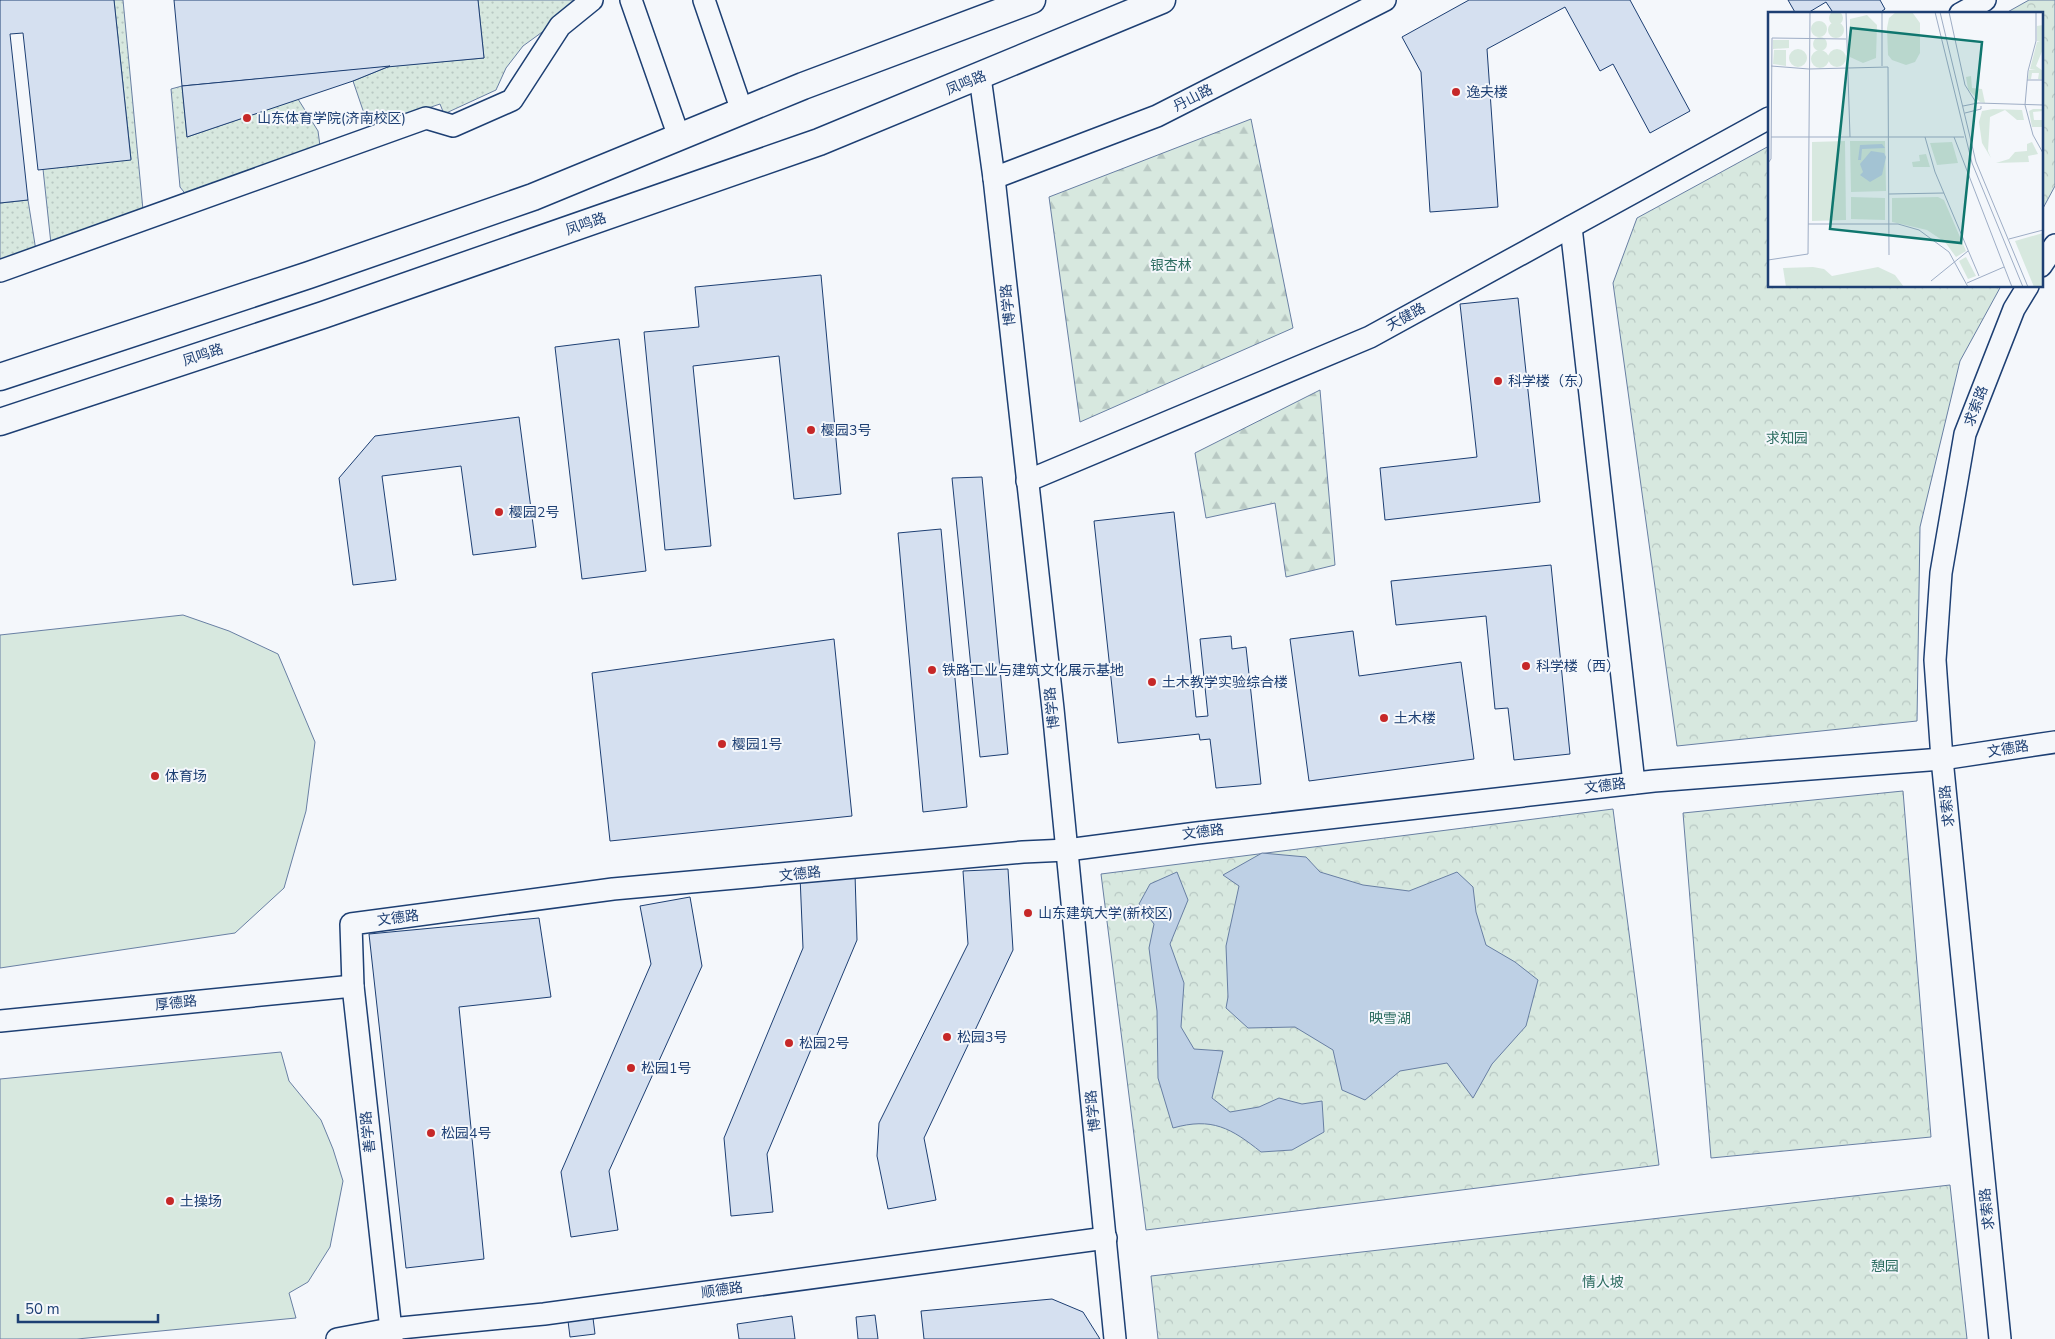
<svg xmlns="http://www.w3.org/2000/svg" width="2055" height="1339" font-family="'Nunito Sans','Noto Sans SC',sans-serif">
<style>
.grass{fill:url(#grass-dots);stroke:#687fa3}
.forest{fill:url(#forest-firs);stroke:#687fa3}
.park{fill:url(#park-crowns);stroke:#687fa3}
.garden{fill:#d7e8df;stroke:#687fa3}
.water{fill:#bed0e5;stroke:#687fa3}
.building{fill:#d5e0f0;stroke:#1d3f73}
.lines{fill:none;stroke-linecap:round;stroke-linejoin:round}
.minor-casing{stroke:#1d3f73;stroke-width:24}
.major-casing{stroke:#1d3f73;stroke-width:29}
.minor{stroke:#f4f7fb;stroke-width:21}
.major{stroke:#f4f7fb;stroke-width:26}
.poi-dot{fill:#c62828;stroke:#f4f7fb;stroke-width:2}
.labels{text-anchor:middle;dominant-baseline:central;stroke-width:4;stroke-linejoin:round;paint-order:stroke}
.street-label{font-size:14px;fill:#1d3f73;stroke:#f4f7fb}
.poi-label{font-size:14px;fill:#1d3f73;stroke:#f4f7fb;text-anchor:start}
.park-label{font-size:14px;fill:#2c6c60;stroke:#f4f7fb}
.inset-road{fill:none;stroke:#9eadc5;stroke-width:1}
.view{fill:#0f766e;fill-opacity:0.15;stroke:#0f766e;stroke-width:2.5}
.inset-edge{fill:none;stroke:#1d3f73;stroke-width:2.5}
</style>
<defs>
<pattern id="grass-dots" width="8" height="8" patternUnits="userSpaceOnUse" patternTransform="scale(1.25)"><rect width="8" height="8" fill="#d7e8df"/><path d="M2 2h.1M6 6h.1" fill="none" stroke="#b8c8c3" stroke-width="1.8" stroke-linecap="round"/></pattern>
<pattern id="forest-firs" width="22" height="20" patternUnits="userSpaceOnUse" patternTransform="scale(1.25)"><rect width="22" height="20" fill="#d7e8df"/><path d="M5 1l3.5 6h-7zM16 11l3.5 6h-7z" fill="#b8c8c3"/></pattern>
<pattern id="park-crowns" width="20" height="18" patternUnits="userSpaceOnUse" patternTransform="scale(1.25)"><rect width="20" height="18" fill="#d7e8df"/><path d="M2 6a3 3 0 1 1 6 0M12 15a3 3 0 1 1 6 0" fill="none" stroke="#b8c8c3"/></pattern>
</defs>
<rect width="100%" height="100%" fill="#f4f7fb"/>
<g class="grass">
<path d="M114 0H123L143 210 51 244 43 169 131 159Z"/>
<path d="M478 0H575L545 30 523 46 506 68 496 90 444 114 440 104 369 128 353 81 390 66 484 58Z"/>
<path d="M182 86 187 137 298 99 318 131 320 146 187 196 180 187 171 89Z"/>
<path d="M28 200 36 251 0 263V203Z"/>
</g>
<g class="forest">
<path d="M1251 119 1293 328 1080 422 1049 197Z"/>
<path d="M1320 390 1335 565 1286 577 1275 503 1206 518 1195 453Z"/>
</g>
<g class="park">
<path d="M2029 0H2055V186L2041 212V14H2004Z"/>
<path d="M1769 146V286H2001L1960 361 1920 527 1917 721 1677 746 1613 283 1637 218Z"/>
<path d="M1903 791 1931 1137 1711 1158 1683 813Z"/>
<path d="M1613 809 1659 1165 1146 1230 1101 874Z"/>
<path d="M1950 1185 1967 1339H1158L1151 1276Z"/>
</g>
<g class="garden">
<path d="M183 615 229 631 278 654 315 742 306 811 284 888 235 933 0 968V635Z"/>
<path d="M281 1052 289 1081 321 1120 333 1149 343 1181 330 1247 308 1282 289 1293 296 1318 77 1339H0V1079Z"/>
</g>
<g class="water">
<path d="M1262 853 1306 857 1320 872 1363 885 1409 891 1457 872 1473 887 1476 912 1486 945 1515 962 1538 980 1526 1026 1492 1064 1473 1098 1447 1063 1400 1071 1365 1100 1342 1090 1333 1050 1295 1027 1248 1028 1226 1008 1228 997 1226 946 1239 886 1223 875Z"/>
<path d="M1177 872 1188 900 1170 944 1184 983 1181 1027 1194 1049 1223 1051 1212 1098 1230 1112 1259 1107 1279 1098 1302 1104 1322 1101 1324 1132 1292 1150 1261 1152C1231 1128 1212 1117 1173 1128L1158 1078 1157 1011 1149 948 1154 924 1139 904 1150 884Z"/>
</g>
<g class="building">
<path d="M0 0H114L131 160 38 170 23 33 10 34 28 200 0 203Z"/>
<path d="M174 0H478L484 58 182 86Z"/>
<path d="M1469 0H1630L1690 111 1650 133 1613 64 1600 71 1565 7 1487 49 1498 207 1430 212 1421 72 1402 37Z"/>
<path d="M1788 0H1880L1885 9 1878 14H1834L1826 2 1806 14H1796Z"/>
<path d="M390 66 353 81 187 137 182 86Z"/>
<path d="M821 275 841 494 794 499 779 356 693 366 711 546 665 550 644 332 699 327 695 287Z"/>
<path d="M1518 298 1540 502 1385 520 1380 468 1477 457 1460 304Z"/>
<path d="M619 339 646 571 582 579 555 347Z"/>
<path d="M519 417 536 547 473 555 461 466 382 476 396 580 353 585 339 478 375 436Z"/>
<path d="M982 477 1008 754 980 757 952 478Z"/>
<path d="M1174 512 1196 717 1208 716 1200 639 1231 636 1232 649 1246 647 1261 784 1216 788 1210 739 1200 740 1199 734 1118 743 1094 521Z"/>
<path d="M941 529 967 807 923 812 898 533Z"/>
<path d="M1551 565 1570 754 1514 760 1508 708 1495 709 1486 616 1396 625 1391 581Z"/>
<path d="M1353 631 1359 676 1461 662 1474 759 1309 781 1290 639Z"/>
<path d="M834 639 852 816 610 841 592 673Z"/>
<path d="M1008 869 1013 950 924 1138 936 1200 888 1209 877 1156 879 1123 968 944 963 871Z"/>
<path d="M855 874 857 940 767 1154 773 1212 731 1216 724 1138 803 948 800 876Z"/>
<path d="M690 897 702 966 609 1171 618 1230 571 1237 561 1172 651 964 640 906Z"/>
<path d="M539 918 551 997 459 1007 484 1259 406 1268 369 934Z"/>
<path d="M1052 1299 1083 1312 1100 1339H924L921 1311Z"/>
<path d="M875 1315 878 1339H858L856 1317Z"/>
<path d="M792 1316 795 1339H739L737 1324Z"/>
<path d="M593 1318 595 1334 570 1337 568 1321Z"/>
</g>
<g class="lines">
<g class="minor-casing">
<g id="minor">
<path d="M631 0 679 137"/>
<path d="M704 0 742 111"/>
<path d="M1960 14 1985 0"/>
<path d="M980 77 994 178 1053 709 1115 1339"/>
<path d="M994 178 1157 116 1385 0"/>
<path d="M1571 227 1634 783"/>
<path d="M2041 266 2055 245"/>
<path d="M0 271 426 118 453 126 512 100 560 26 592 0"/>
<path d="M1027 481 1370 337 1769 118"/>
<path d="M0 1021 353 986"/>
<path d="M337 1339 390 1329 544 1314 1106 1238"/>
<path d="M392 1339 353 986 351 924 613 889 1023 852 1067 850 1197 833 1654 781 1942 759 2055 742"/>
<path d="M2000 1339 1942 759 1935 660 1941 573 1965 434 2014 309 2028 286"/>
</g>
</g>
<g class="major-casing">
<g id="major">
<path d="M0 377 309 275 533 197 803 86 1032 0"/>
<path d="M0 422 323 315 819 142 1162 0"/>
</g>
</g>
<use href="#minor" class="minor"/>
<use href="#major" class="major"/>
</g>
<g class="poi-dot">
<circle cx="1456" cy="92" r="5"/>
<circle cx="247" cy="118" r="5"/>
<circle cx="1498" cy="381" r="5"/>
<circle cx="811" cy="430" r="5"/>
<circle cx="499" cy="512" r="5"/>
<circle cx="1526" cy="666" r="5"/>
<circle cx="932" cy="670" r="5"/>
<circle cx="1152" cy="682" r="5"/>
<circle cx="1384" cy="718" r="5"/>
<circle cx="722" cy="744" r="5"/>
<circle cx="155" cy="776" r="5"/>
<circle cx="1028" cy="913" r="5"/>
<circle cx="947" cy="1037" r="5"/>
<circle cx="789" cy="1043" r="5"/>
<circle cx="631" cy="1068" r="5"/>
<circle cx="431" cy="1133" r="5"/>
<circle cx="170" cy="1201" r="5"/>
</g>
<g class="labels">
<g class="street-label">
<text transform="translate(966 83) rotate(-22)">凤鸣路</text>
<text transform="translate(1193 98) rotate(-27)">丹山路</text>
<text transform="translate(586 224) rotate(-19)">凤鸣路</text>
<text transform="translate(1008 305) rotate(-96)">博学路</text>
<text transform="translate(1406 317) rotate(-29)">天健路</text>
<text transform="translate(203 355) rotate(-18)">凤鸣路</text>
<text transform="translate(1976 406) rotate(-69)">求索路</text>
<text transform="translate(1052 708) rotate(-96)">博学路</text>
<text transform="translate(2008 749) rotate(-9)">文德路</text>
<text transform="translate(1605 786) rotate(-7)">文德路</text>
<text transform="translate(1947 806) rotate(-96)">求索路</text>
<text transform="translate(1203 832) rotate(-7)">文德路</text>
<text transform="translate(800 874) rotate(-6)">文德路</text>
<text transform="translate(398 918) rotate(-7)">文德路</text>
<text transform="translate(176 1003) rotate(-6)">厚德路</text>
<text transform="translate(1093 1111) rotate(-96)">博学路</text>
<text transform="translate(368 1132) rotate(-96)">善学路</text>
<text transform="translate(1987 1209) rotate(-96)">求索路</text>
<text transform="translate(722 1290) rotate(-8)">顺德路</text>
</g>
<g class="poi-label">
<text x="1466" y="92">逸夫楼</text>
<text x="257" y="118">山东体育学院(济南校区)</text>
<text x="1508" y="381">科学楼（东）</text>
<text x="821" y="430">樱园3号</text>
<text x="509" y="512">樱园2号</text>
<text x="1536" y="666">科学楼（西）</text>
<text x="942" y="670">铁路工业与建筑文化展示基地</text>
<text x="1162" y="682">土木教学实验综合楼</text>
<text x="1394" y="718">土木楼</text>
<text x="732" y="744">樱园1号</text>
<text x="165" y="776">体育场</text>
<text x="1038" y="913">山东建筑大学(新校区)</text>
<text x="957" y="1037">松园3号</text>
<text x="799" y="1043">松园2号</text>
<text x="641" y="1068">松园1号</text>
<text x="441" y="1133">松园4号</text>
<text x="180" y="1201">土操场</text>
</g>
<g class="park-label">
<text x="1171" y="265">银杏林</text>
<text x="1787" y="438">求知园</text>
<text x="1390" y="1018">映雪湖</text>
<text x="1885" y="1266">憩园</text>
<text x="1603" y="1282">情人坡</text>
</g>
</g>
<g transform="translate(1768 12)">
<rect width="275" height="275" fill="#f4f7fb"/>
<path d="M275 13V37L268 54 275 59 274 67H270L271 61H264L263 67H260L261 58 268 57H262L269 30H272L269 29V14ZM203 64 204 76 214 77 217 91 212 90 200 77 198 65ZM225 97 254 98 256 108H249L237 98 222 105 220 139 223 146 214 131 211 110 214 99ZM265 97H275V99L265 100 266 108H275V115H264L261 99ZM264 130 270 142 260 144 261 150 228 151 241 147 247 140 259 139V132Z" fill="#d7e8df"/>
<path d="M184 130 190 151 169 153 162 131ZM158 142 162 155H145L144 150 152 149 151 143ZM45 255 56 257 64 264 110 255 127 263 136 275H18L15 256Z" fill="#d7e8df"/>
<path d="M77 129 78 208 44 209V130ZM82 129H117L118 179 83 180ZM83 185 117 186V208L83 207ZM170 185 176 188 198 239 188 245 177 230 159 218 124 210V186ZM198 245 208 264 200 267 191 249Z" fill="#d7e8df"/>
<path d="M61 6a7 7 0 1 1 14 0a7 7 0 1 1-14 0ZM128 0H144L152 11V41L147 50 138 53 124 48 120 43 119 16 121 6ZM99 3 109 13 108 46 95 51 82 45V7ZM43 17a8 8 0 1 1 16 0a8 8 0 1 1-16 0ZM60 18a8 8 0 1 1 16 0a8 8 0 1 1-16 0ZM45 32a7 7 0 1 1 14 0a7 7 0 1 1-14 0ZM5 28H21V36L5 37ZM21 46a9 9 0 1 1 18 0a9 9 0 1 1-18 0ZM60 46a9 9 0 1 1 18 0a9 9 0 1 1-18 0ZM6 38H18V54L5 52ZM43 47a9 9 0 1 1 18 0a9 9 0 1 1-18 0ZM275 221V275H266L247 229Z" fill="#d7e8df"/>
<path d="M114 132 117 136 94 137 93 148H90L92 133ZM103 139 116 141 118 145 114 163 102 170 92 163 95 160 92 152Z" fill="#bed0e5"/>
<path class="inset-road" d="M78 0 82 125M167 0 204 151 255 275M172 0 208 150 260 275M181 0 197 73 209 92M268 0V29L260 59 257 93 265 123 275 141M3 54 41 57 120 55 121 243M114 54V0M259 68H275M195 94 210 91 275 93M197 101 213 97V94M3 125H196M157 125 167 160 211 264M186 125 244 275M0 151 3 147 4 26 78 27M121 182 176 181M40 212H130L151 218 181 240 200 275M241 227 275 218M0 248 40 242 42 0M163 269 200 239M199 271 236 255"/>
<path class="view" d="M83 16 214 30 193 231 62 217Z"/>
<rect width="275" height="275" class="inset-edge"/>
</g>
<path d="M18 1314v8h140v-8" fill="none" stroke="#1d3f73" stroke-width="2.5"/>
<text x="25" y="1314" font-size="15" fill="#1d3f73" stroke="#f4f7fb" stroke-width="4" paint-order="stroke">50 m</text>
</svg>
